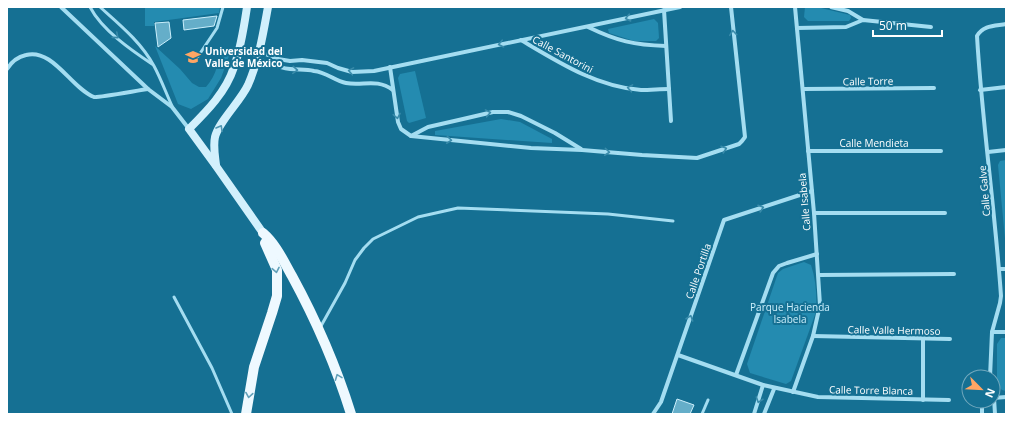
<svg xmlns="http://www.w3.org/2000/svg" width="1013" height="421" font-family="'Open Sans',sans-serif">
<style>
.green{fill:#248bb0}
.building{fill:#65aec9;stroke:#cbeffc}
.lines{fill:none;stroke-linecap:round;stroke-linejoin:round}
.service{stroke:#a4ddf1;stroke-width:3}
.minor{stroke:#a4ddf1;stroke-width:4}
.secondary{stroke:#d2f0fc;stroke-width:8}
.primary{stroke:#eef9ff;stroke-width:10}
.oneway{stroke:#398baa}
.oneway2{stroke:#4e96b2}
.oneway3{stroke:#61a0b9}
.labels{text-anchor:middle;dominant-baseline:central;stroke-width:4;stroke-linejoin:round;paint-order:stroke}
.poi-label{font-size:10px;font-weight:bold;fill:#fff;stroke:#157093;text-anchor:start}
.street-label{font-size:10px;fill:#fff;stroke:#157093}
.park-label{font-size:10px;fill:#cbeffc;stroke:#157093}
</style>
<rect width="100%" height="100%" fill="#157093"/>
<g class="green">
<path d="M145 7H220L219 13 154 22V26H145Z"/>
<path d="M805 7H817L850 15 851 18 849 21H808L804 17Z"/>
<path d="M654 19 658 23 659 38 656 41H634L609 33 608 29Z"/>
<path d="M221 45 229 56 221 78 208 99 191 109 178 104 155 46 180 69 192 83 199 87H206C217 75 219 60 221 45Z"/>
<path d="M415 71 426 118 409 123 407 121 398 78 400 74Z"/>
<path d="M501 119 520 122 552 139V143L435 135V131Z"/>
<path d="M1006 160V249L998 165 1000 161Z"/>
<path d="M804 262 811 265C816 280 817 296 816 312L791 381 786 384 750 373 747 364 778 273 783 269Z"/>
<path d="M1001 338H1006V391L1002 390 997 385V344Z"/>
</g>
<g class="building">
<path d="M217 16 214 26 184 30 183 20Z"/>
<path d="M169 22 171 38 158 47 155 23Z"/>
<path d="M677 399 694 405 690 414H672Z"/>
</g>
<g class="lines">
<g class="service">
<path d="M90 7C102 30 131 50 152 64"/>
<path d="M100 7C120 25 141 42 154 66 161 79 166 93 172 106"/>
<path d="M197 58 217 28 223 7"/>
<path d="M174 297 212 368 232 414"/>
<path d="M321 326 345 283 355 260 364 248 373 239 418 217 458 208 608 214 673 221"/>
<path d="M702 414 708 400"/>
</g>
<g class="minor">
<path d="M61 7 148 89 172 107 189 129"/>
<path d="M831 7 848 11 863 20"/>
<path d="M664 10 671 121"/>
<path d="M588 27C617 41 634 45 666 46"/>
<path d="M797 28 846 27 863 20 931 27"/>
<path d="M521 40C558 62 597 87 641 90 651 90 660 89 669 89"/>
<path d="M260 52 278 59 290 61 302 60 327 63 338 68 352 72 374 71 680 7"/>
<path d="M258 59C269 63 279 68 290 69 298 70 306 69 314 71 326 72 335 81 346 83 364 86 376 78 393 90"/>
<path d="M390 67 398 122 401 129 411 136 531 148 582 150 642 155 697 158 739 144 742 141 745 137 731 7"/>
<path d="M7 69C12 61 17 57 26 55 53 48 71 88 94 97 97 98 140 90 148 89"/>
<path d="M803 89 934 88"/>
<path d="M980 90 1006 87"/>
<path d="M411 136 428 127 463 119 493 112H508L521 116 555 133 581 149"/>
<path d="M808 151H941"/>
<path d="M988 152 1006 150"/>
<path d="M814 213H945"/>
<path d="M999 269H1006"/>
<path d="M819 275 954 274"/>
<path d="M992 332H1006"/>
<path d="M813 336 950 339"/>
<path d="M678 355 763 385 818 397 949 400"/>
<path d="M736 375 773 273 779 266 787 263 817 254"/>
<path d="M990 377 992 332 1000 303 1001 296C995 209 982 122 977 36 983 25 995 26 1006 24"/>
<path d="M793 392 813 336 820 305 814 213 795 7"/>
<path d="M993 394 994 398 995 414"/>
<path d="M993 398 1006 397"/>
<path d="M923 400V339"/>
<path d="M653 414 661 402 724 220 812 191"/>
<path d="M754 414 763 385"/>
<path d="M764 414 774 389"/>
<path d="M982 414V401"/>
</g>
<g class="secondary">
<path d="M247 7C244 27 241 48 234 67 226 92 207 111 189 129L216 166 263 233"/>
<path d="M216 165C215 156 213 146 215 137 219 121 240 102 248 85 259 60 263 34 268 7"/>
</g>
<g class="primary">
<path d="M263 233C276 244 284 262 292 276 316 320 336 366 351 414"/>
<path d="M246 414 254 367 272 313 277 296V270L265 243"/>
</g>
</g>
<defs><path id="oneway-chevron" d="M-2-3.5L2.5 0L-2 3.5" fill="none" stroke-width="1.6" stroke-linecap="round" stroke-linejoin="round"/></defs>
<g class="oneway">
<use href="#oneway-chevron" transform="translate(628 18) rotate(168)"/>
<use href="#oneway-chevron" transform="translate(733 33) rotate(-96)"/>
<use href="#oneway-chevron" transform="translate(116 36) rotate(41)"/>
<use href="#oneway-chevron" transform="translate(501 44) rotate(168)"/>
<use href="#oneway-chevron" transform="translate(295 70) rotate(4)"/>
<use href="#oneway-chevron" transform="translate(351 71) rotate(-170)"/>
<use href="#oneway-chevron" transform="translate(630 88) rotate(-170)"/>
<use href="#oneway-chevron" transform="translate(488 113) rotate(-10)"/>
<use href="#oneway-chevron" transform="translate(397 116) rotate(79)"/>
<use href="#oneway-chevron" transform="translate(449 140) rotate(6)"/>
<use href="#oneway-chevron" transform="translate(724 149) rotate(-18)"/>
<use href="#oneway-chevron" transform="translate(607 152) rotate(6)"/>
<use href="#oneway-chevron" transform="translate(761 208) rotate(-18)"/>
<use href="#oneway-chevron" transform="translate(690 318) rotate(-71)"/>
<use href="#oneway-chevron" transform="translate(759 400) rotate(109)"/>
</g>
<use class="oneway2" href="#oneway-chevron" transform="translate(220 128) rotate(-60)"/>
<g class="oneway3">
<use href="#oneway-chevron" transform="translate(276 270) rotate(79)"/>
<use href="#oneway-chevron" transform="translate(338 377) rotate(-111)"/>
<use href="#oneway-chevron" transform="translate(249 395) rotate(99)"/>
</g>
<defs>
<g id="university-bare" transform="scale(1.2)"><path d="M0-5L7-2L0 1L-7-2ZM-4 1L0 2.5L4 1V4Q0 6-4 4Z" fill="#ffa664" stroke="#157093" stroke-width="2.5" paint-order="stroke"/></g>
</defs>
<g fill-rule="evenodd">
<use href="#university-bare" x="193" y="57"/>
</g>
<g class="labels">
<g class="poi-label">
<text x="205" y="51">Universidad del<tspan x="205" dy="12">Valle de México</tspan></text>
</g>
<g class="street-label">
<text transform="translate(563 54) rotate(28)">Calle Santorini</text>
<text transform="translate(868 81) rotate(-1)">Calle Torre</text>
<text x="874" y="143">Calle Mendieta</text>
<text transform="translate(984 191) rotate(-95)">Calle Galve</text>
<text transform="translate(804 202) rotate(-95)">Calle Isabela</text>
<text transform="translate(698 271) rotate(-71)">Calle Portilla</text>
<text transform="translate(894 330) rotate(1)">Calle Valle Hermoso</text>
<text transform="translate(871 390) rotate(1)">Calle Torre Blanca</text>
</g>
<g class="park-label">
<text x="790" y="307">Parque Hacienda<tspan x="790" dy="12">Isabela</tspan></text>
</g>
</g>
<rect width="1013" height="421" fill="none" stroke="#ffffff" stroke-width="16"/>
<g transform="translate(981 389) rotate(114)"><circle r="19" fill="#157093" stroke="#73a9be"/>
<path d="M0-3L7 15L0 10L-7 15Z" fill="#ffa664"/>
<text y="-6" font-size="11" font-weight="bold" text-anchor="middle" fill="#ffffff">N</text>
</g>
<path d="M873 30v6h69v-6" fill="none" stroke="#ffffff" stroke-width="2"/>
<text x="879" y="30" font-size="12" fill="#ffffff" stroke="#157093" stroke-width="3" paint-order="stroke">50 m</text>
</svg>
